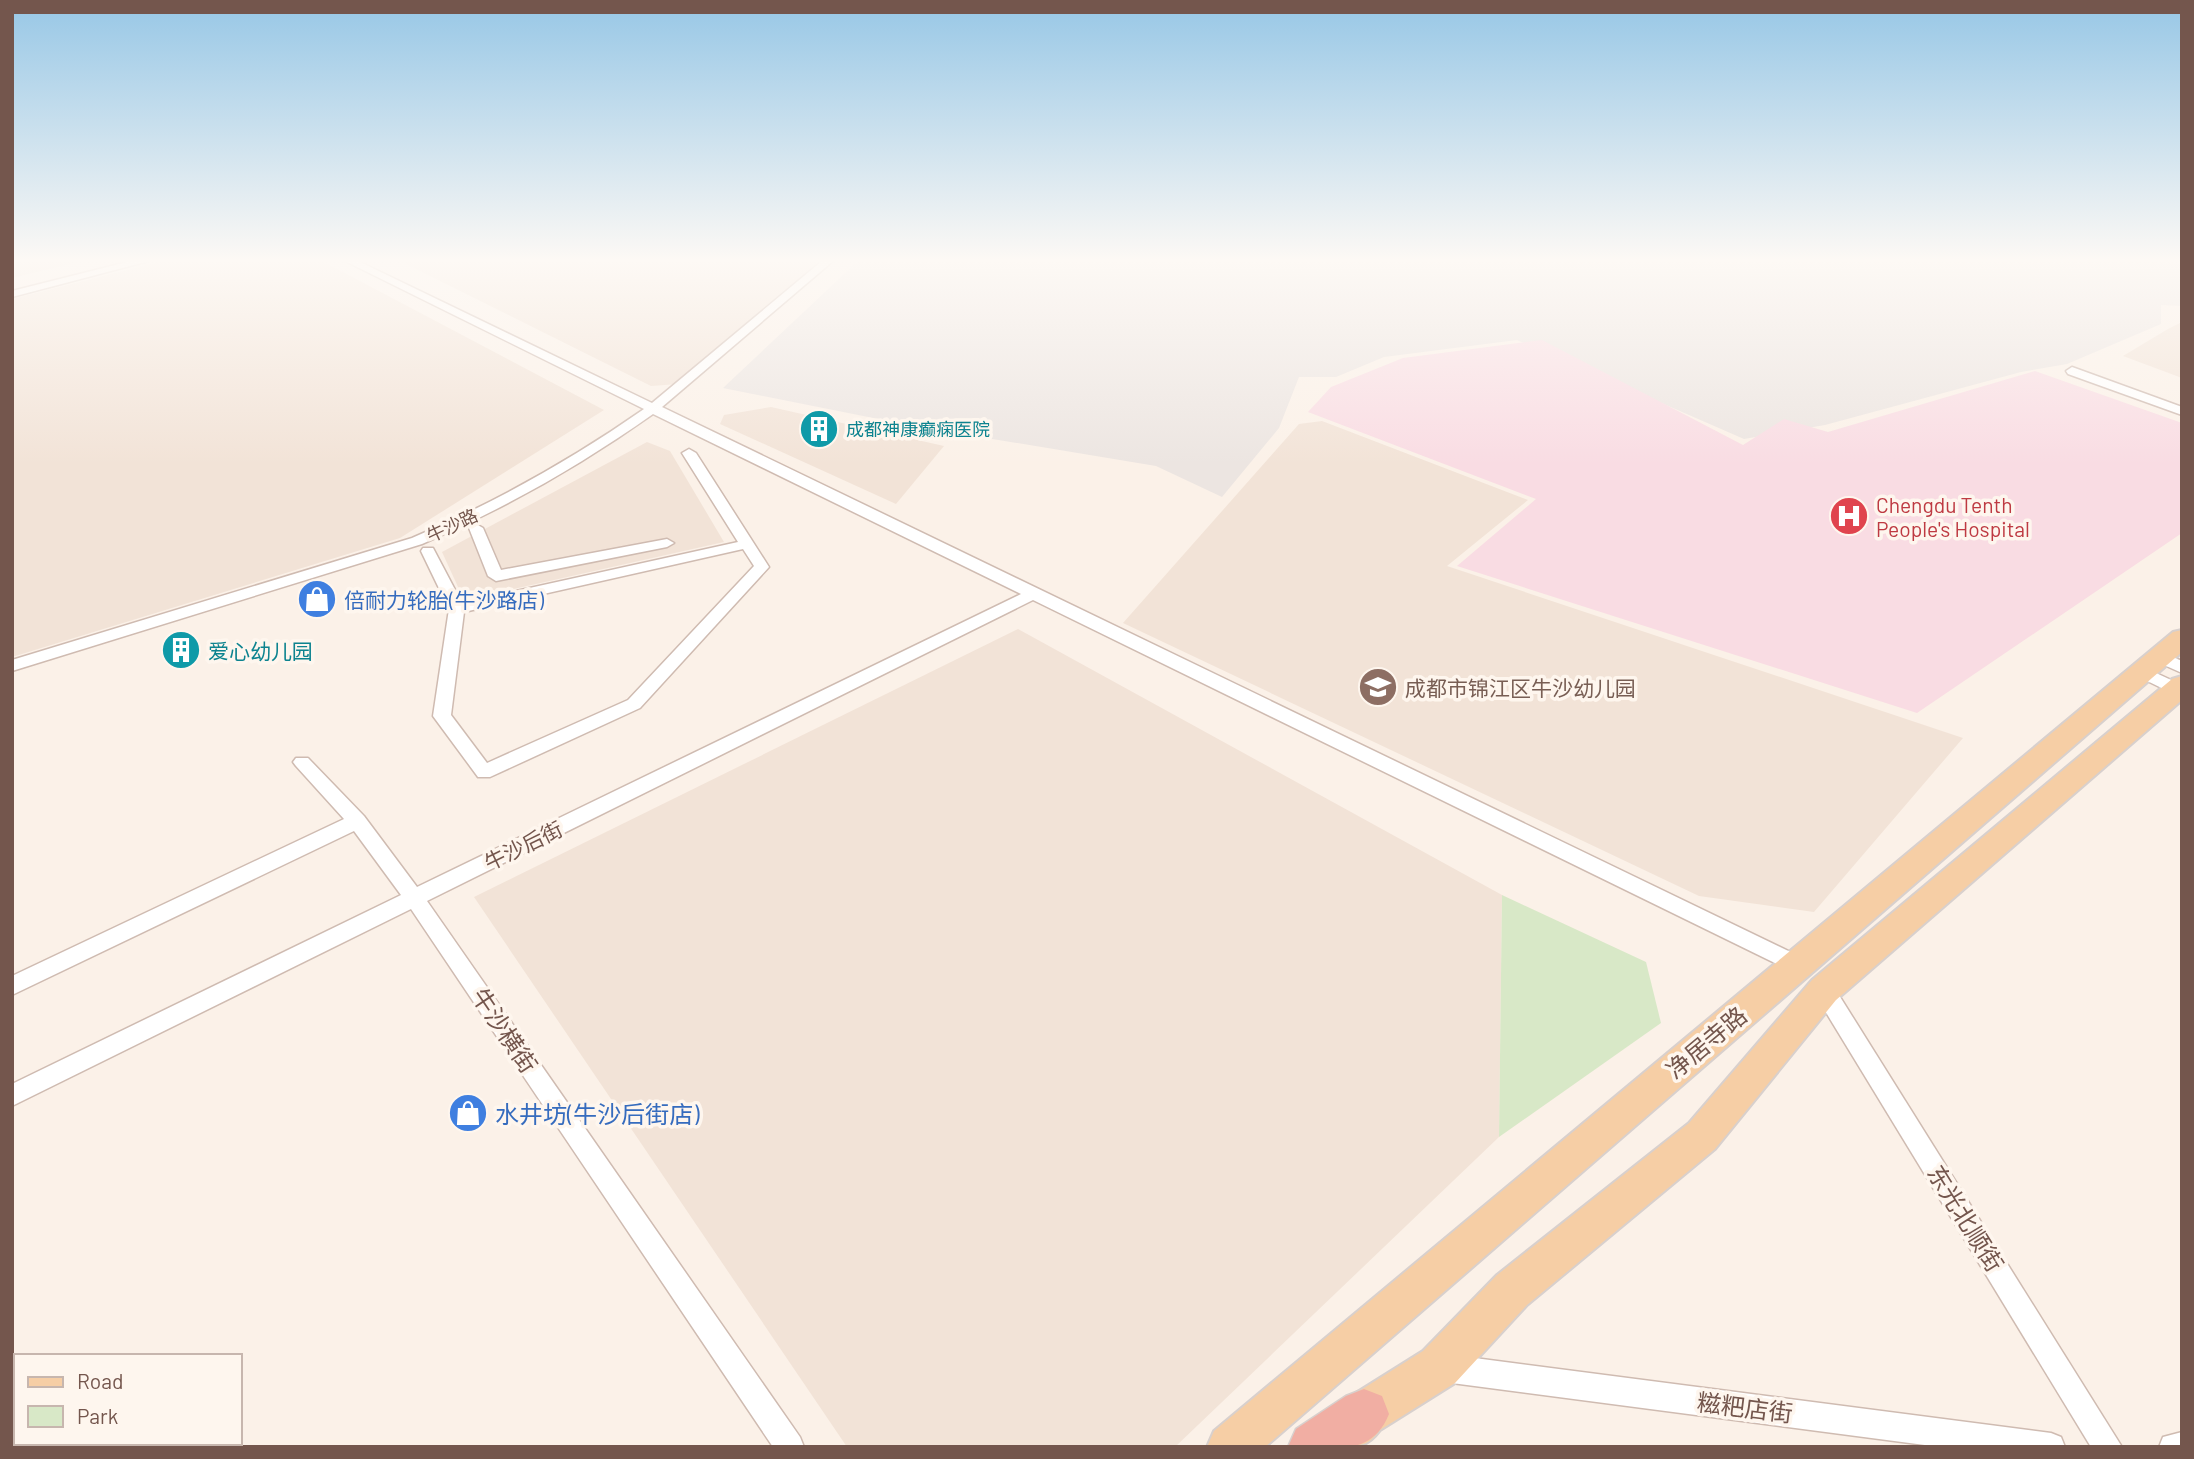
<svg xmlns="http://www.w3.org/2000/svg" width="2194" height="1459" font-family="Barlow,'Noto Sans SC',sans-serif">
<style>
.residential{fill:#f2e3d7}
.industrial{fill:#ece5e1}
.medical{fill:#f9dce3}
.green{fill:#d8e8c7}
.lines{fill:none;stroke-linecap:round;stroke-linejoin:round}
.street-casing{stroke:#cfbbb1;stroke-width:3}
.primary-casing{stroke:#d8d0cd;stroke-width:4}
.highway-casing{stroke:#d8d0cd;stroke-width:3}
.street{fill:#fff;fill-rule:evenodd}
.primary{fill:#f6cea5;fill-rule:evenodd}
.highway{fill:#f1aea3;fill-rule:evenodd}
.labels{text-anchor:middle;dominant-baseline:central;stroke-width:7;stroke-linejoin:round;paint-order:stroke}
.far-culture-label{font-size:18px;fill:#0d838f;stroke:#fef6ee;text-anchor:start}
.far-street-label{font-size:18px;fill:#74564d;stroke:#fef6ee}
.health-label{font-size:21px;fill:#be3a42;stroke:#fef6ee;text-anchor:start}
.shop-label{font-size:21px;fill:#366cbe;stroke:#fef6ee;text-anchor:start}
.culture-label{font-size:21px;fill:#0d838f;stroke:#fef6ee;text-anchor:start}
.education-label{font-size:21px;fill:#785e54;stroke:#fef6ee;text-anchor:start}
.street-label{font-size:21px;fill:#74564d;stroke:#fef6ee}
.near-street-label{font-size:24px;fill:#74564d;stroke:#fef6ee}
.near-shop-label{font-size:24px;fill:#366cbe;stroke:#fef6ee;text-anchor:start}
</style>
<rect width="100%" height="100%" fill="#fbf1e8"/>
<g class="residential">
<path d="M12 261H82L12 278Z"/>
<path d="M163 261H322L604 410 400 538 12 657V299Z"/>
<path d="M400 261H819L678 384 651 386Z"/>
<path d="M2182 322V378L2123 356 2168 329Z"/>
<path d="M771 407 944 446 896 504 720 424 724 415Z"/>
<path d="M1322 421 1528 500 1447 566 1963 738 1814 912 1699 896 1123 623 1299 424Z"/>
<path d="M647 442 670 451 724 542 464 600 442 552Z"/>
<path d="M1018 629 1502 895 1499 1137 1175 1447H847L474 897Z"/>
</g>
<path class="industrial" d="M858 261H2157L2182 264V306L2161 305V324L2067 364 2021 372 1825 425 1744 439 1517 340 1384 357 1336 377H1299L1279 428 1222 497 1156 466 908 425 723 388Z"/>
<path class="medical" d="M1542 340 1743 445 1784 419 1828 432 2035 371 2182 423V533L1917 713 1457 566 1536 499 1308 412 1331 387 1403 358Z"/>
<path class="green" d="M1502 895 1646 962 1661 1023 1499 1137Z"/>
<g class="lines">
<g class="street-casing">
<g id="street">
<path d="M131 261H149L12 297V291Z"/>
<path d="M345 261H358L652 403 822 261H833L662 407 1805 959 1809 965 1805 971 1798 974 1791 971 1033 600 427 901 800 1437 804 1447H773L411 909 12 1106V1084L401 895 354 831 12 995V976L344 819 296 766 293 762 296 758H308L364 816 417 887 1021 594 653 414C581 465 504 509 422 544L12 671V660L412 538C494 503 571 460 644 409Z"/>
<path d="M2072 367 2182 407V415L2068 374 2066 371Z"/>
<path d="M689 449 696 453 769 567 640 708 490 777H478L433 716 449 609 421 551 423 548H433L462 603 738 542 682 453ZM743 549 754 566 628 700 487 763 451 715 464 612Z"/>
<path d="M476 524 483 528 501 570 667 539 674 543 667 547 496 581 488 576 469 528Z"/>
<path d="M2161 652 2182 661V673L2155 661 2153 657 2155 653Z"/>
<path d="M2143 667 2182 685V698L2137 676 2135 672 2137 668Z"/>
<path d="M1824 981 1832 984 2122 1447H2091L1816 996 1813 990 1816 984Z"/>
<path d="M1444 1354 2051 1433 2061 1437 2065 1447H1940L1444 1382 1434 1378 1430 1368 1434 1358Z"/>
<path d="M2182 1432V1447H2159L2163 1437Z"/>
</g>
</g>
<g class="primary-casing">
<g id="primary">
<path d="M2182 630V652L1265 1447H1207L1214 1431 2173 632Z"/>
<path d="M2182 676V700L1836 1000 1715 1149 1527 1305 1455 1383 1380 1430C1368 1446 1358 1449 1340 1441L1333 1425 1348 1398 1423 1351 1497 1275 1689 1123 1812 980 2172 679Z"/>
</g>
</g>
<g class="highway-casing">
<path id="highway" d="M1364 1389 1382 1396 1389 1414C1371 1459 1330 1447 1288 1447L1296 1429 1346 1396Z"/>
</g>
<use href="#street" class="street"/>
<use href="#primary" class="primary"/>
<use href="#highway" class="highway"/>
</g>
<linearGradient id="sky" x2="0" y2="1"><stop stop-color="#97c7e6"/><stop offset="0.56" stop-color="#fdf9f5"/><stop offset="1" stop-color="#fdf9f5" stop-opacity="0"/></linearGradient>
<rect width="2194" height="465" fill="url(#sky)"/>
<defs>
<g id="building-disc" transform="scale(2.0125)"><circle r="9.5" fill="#0f9aa8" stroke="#fef6ee"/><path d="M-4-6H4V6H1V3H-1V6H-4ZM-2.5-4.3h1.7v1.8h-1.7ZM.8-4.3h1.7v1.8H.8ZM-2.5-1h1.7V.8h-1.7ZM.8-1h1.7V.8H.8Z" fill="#fff"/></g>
<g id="hospital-disc" transform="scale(2.0125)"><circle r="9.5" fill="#e0444e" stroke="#fef6ee"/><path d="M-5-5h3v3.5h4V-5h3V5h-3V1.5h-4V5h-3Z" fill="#fff"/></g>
<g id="shop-disc" transform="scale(2.0125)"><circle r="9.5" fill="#3f7fe0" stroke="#fef6ee"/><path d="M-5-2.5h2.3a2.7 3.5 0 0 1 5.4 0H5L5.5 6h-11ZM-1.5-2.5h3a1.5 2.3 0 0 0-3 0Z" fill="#fff"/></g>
<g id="school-disc" transform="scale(2.0125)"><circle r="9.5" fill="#8d6e63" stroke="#fef6ee"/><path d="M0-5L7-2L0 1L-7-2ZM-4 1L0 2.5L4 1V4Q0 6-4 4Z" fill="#fff"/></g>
</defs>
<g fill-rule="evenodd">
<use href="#building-disc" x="819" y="429"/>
<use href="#hospital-disc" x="1849" y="516"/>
<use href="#shop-disc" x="317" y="599"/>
<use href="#building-disc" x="181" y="650"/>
<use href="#school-disc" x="1378" y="687"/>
<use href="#shop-disc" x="468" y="1113"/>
</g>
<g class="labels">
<g class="far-culture-label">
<text x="846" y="429">成都神康癫痫医院</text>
</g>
<g class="far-street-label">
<text transform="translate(452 525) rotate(-25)">牛沙路</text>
</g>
<g class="health-label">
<text x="1876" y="504">Chengdu Tenth<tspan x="1876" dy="24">People's Hospital</tspan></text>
</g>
<g class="shop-label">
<text x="344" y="599">倍耐力轮胎(牛沙路店)</text>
</g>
<g class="culture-label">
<text x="208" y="650">爱心幼儿园</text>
</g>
<g class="education-label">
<text x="1405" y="687">成都市锦江区牛沙幼儿园</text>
</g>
<g class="street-label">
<text transform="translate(523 845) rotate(-26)">牛沙后街</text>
</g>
<g class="near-street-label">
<text transform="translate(505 1030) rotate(56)">牛沙横街</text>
<text transform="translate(1706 1042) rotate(-40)">净居寺路</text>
<text transform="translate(1966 1218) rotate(58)">东光北顺街</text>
<text transform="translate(1745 1407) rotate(7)">糍粑店街</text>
</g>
<g class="near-shop-label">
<text x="495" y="1113">水井坊(牛沙后街店)</text>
</g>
</g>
<rect width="2194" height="1459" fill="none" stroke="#74564d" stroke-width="28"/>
<rect x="14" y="1354" width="228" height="91" fill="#fef6ee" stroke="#c7b6ae" stroke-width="2"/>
<rect x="28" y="1377" width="35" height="10" fill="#f6cea5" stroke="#c7b6ae" stroke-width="2"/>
<text x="77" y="1389" font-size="21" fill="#74564d">Road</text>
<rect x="28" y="1406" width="35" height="21" fill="#d8e8c7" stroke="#c7b6ae" stroke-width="2"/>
<text x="77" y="1424" font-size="21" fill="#74564d">Park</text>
</svg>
